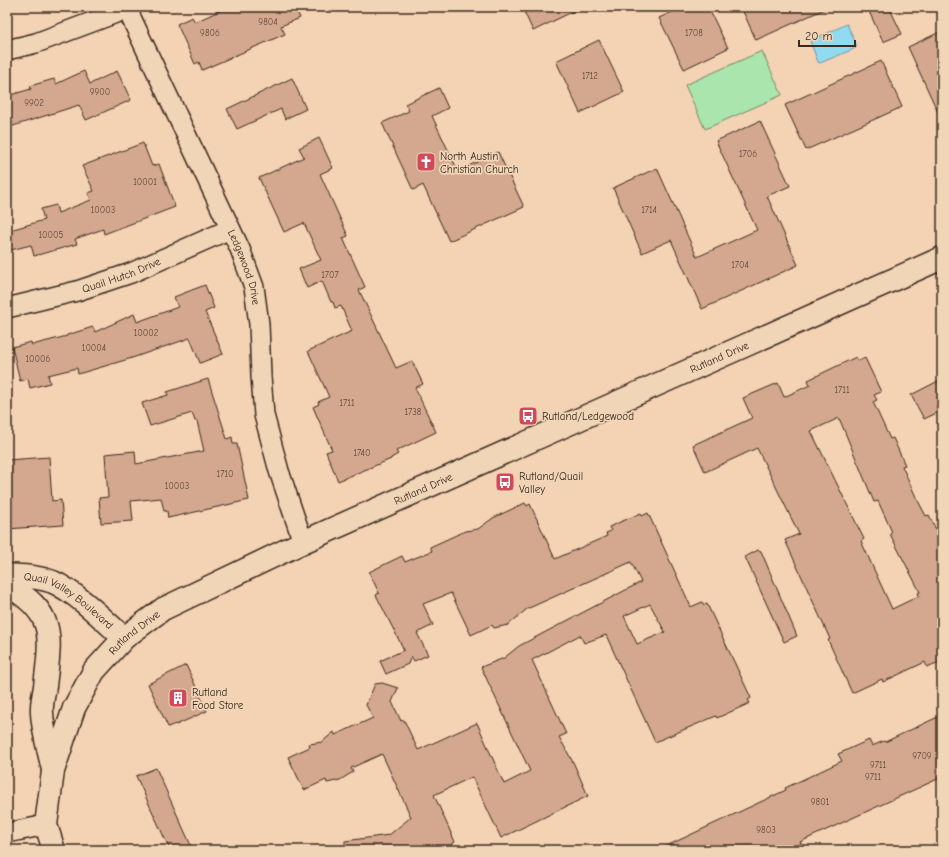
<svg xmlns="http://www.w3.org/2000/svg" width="949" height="857" font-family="'Comic Neue',sans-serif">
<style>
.green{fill:#a9e5ac;stroke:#728865}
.water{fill:#90dbf1;stroke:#6e949d}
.building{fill:#d3a88e;stroke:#3b2a1e;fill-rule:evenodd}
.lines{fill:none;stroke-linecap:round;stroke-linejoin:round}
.street-casing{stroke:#3b2a1e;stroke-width:22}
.secondary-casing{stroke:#3b2a1e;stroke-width:25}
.street{stroke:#f0d5b7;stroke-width:19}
.secondary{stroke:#f0d5b7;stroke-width:22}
.labels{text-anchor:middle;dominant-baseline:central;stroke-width:3.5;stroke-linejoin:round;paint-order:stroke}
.number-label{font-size:9px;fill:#614a3a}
.poi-label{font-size:11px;fill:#3b2a1e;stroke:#f0d5b7;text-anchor:start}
.street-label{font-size:11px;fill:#3b2a1e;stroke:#f0d5b7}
</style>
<rect width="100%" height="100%" fill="#f4d2b4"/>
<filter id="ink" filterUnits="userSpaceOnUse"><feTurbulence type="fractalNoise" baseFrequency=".025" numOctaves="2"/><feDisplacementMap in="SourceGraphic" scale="8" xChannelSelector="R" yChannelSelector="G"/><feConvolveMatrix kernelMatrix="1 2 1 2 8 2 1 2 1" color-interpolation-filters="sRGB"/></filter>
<g filter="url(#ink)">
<path class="green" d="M762 51 782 95 705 129 685 85Z"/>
<path class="water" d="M847 24 857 46 856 48 820 63 818 62 810 41Z"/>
<g class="building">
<path d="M228 7H295L300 18 281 26 285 34 202 70 199 62 195 64 177 24 192 17 195 22Z"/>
<path d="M522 7H582L533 31Z"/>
<path d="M683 7H708L728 48 684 69 659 18Z"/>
<path d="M741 7H829L756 40Z"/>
<path d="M867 7H889L902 34 883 42Z"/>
<path d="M942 31V121L908 47Z"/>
<path d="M599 40 624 92 580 113 556 61Z"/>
<path d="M881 61 902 107 806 150 785 105Z"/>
<path d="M84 71 90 84 117 71 131 100 86 120 79 105 10 127 7 118V96L31 89 30 86 54 79 56 84Z"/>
<path d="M292 78 306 109 285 119 281 109 237 129 227 109Z"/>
<path d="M439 88 448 108 432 116 458 171 498 152 524 207 449 241 423 185 413 190 382 123 409 111 405 104Z"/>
<path d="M760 121 790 186 767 196 798 265 702 309 671 240 642 253 613 188 657 168 697 257 757 230 716 141Z"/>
<path d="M319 138 333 168 320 174 348 236 343 238 365 287 359 290 396 368 412 361 423 384 415 388 436 432 396 451 398 454 391 458V459L338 481 326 452 332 450 313 407 319 404 318 402 329 397 308 351 352 331 341 306 335 308 333 302H331L322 281 307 288 299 269 321 260 319 256 304 223 284 232 259 178 304 157 299 148Z"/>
<path d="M143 143 152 166 159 164 175 207 104 234 103 229 75 239 77 244 34 256 31 245 7 251V231L44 220 41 209 56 205 58 213 91 200 88 193 94 191 82 166Z"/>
<path d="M205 285 214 308 205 312 223 354 200 363 190 338 187 339 132 358 78 374 77 368 48 375 50 383 30 388 28 379 20 381 12 347 31 342 32 345 67 336V335L93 327 95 332 134 314 137 322 178 307 174 297Z"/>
<path d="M856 357 858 361 865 358 881 392 874 395 877 400 873 402 890 439 893 438 905 465 902 466 916 497 926 516 929 515 942 542V661L927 667 925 662 883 682 882 679 852 693 828 640 830 639 785 540 799 534 757 448 705 472 693 445 752 418 743 398 778 383 784 397 810 385 808 380ZM839 418 874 502 878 501 892 532 890 534 920 592 918 593 919 596 892 609 861 541 864 539 811 431Z"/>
<path d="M208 379 227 439 232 437 233 444H237L249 500 168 518 167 511H164L161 498 131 501 133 521 101 523 99 498 108 497 105 454 135 451 136 464 204 451 197 421H195L192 413 150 426 142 403 168 395 167 392Z"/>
<path d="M942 379V404L936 407 939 412 924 419 911 395Z"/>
<path d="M49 457 52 501 61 500 63 525 7 529V460Z"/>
<path d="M525 503 527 506 530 504 555 559 607 536 606 533 611 531 609 527 641 513 642 516 648 513 691 607 702 602 704 605 707 604 751 698 748 700 750 703 717 718 716 716 655 742 606 635 584 643 580 635 532 660 566 734 559 737 574 764 588 796 501 838 472 777 434 795 455 842 452 844 455 850H345V841L389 835 411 817 382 754 351 768 353 772 340 780 327 783 326 780 304 790 288 757 310 747 309 744 322 742 334 732 335 735 373 718 366 705 375 684 382 683 398 688 392 702 401 721 404 720 418 750 477 723 504 784 530 771 481 667 504 658 519 646 641 582 631 562 527 609 508 625 494 628 492 625 471 635 451 593 423 604 433 625 417 633 428 655 414 661 411 656 408 664 386 674 380 661 404 650 376 595 379 593 369 572 402 556 405 562 432 551 430 547 465 531 478 529 493 518ZM650 604 665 632 637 644 624 616Z"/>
<path d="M758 550 761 551 797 636 784 642 745 557Z"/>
<path d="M186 665 207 711 176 725 175 724 168 727 148 684Z"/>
<path d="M942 715V777L800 842 802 845 790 850H658L786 790 785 788 842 761 838 754 869 740 872 746 884 741 885 742Z"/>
<path d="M156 768 193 850H170L136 776Z"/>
</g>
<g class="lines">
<g class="street-casing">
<g id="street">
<path id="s1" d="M127 9 240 249 254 287 259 324 261 376 264 415 279 471 303 542"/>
<path d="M7 50 36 43 132 7"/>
<path id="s2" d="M7 308 77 291 131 273 230 229"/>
<path d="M7 833 46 825"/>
</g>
</g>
<g class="secondary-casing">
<g id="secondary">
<path id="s3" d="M7 575C22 576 38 576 53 582 76 592 105 621 124 638"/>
<path d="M7 585C56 613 51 635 45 686 44 694 41 704 42 713 43 732 49 751 53 770"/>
<path id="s4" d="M54 850 46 825 53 771 74 708 94 671 124 638 163 609 303 542 942 258"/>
</g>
</g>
<use href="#street" class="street"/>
<use href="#secondary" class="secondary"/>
</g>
</g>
<defs>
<g id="church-square" transform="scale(1)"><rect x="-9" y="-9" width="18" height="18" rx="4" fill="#d1495b" stroke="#f0d5b7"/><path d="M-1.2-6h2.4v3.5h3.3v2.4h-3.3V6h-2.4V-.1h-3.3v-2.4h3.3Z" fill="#fff"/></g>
<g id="bus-square" transform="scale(1)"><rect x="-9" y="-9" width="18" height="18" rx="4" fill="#d1495b" stroke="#f0d5b7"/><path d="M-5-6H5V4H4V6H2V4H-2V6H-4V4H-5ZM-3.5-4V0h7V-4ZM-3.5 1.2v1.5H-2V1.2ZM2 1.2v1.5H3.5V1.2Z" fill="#fff"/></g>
<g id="building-square" transform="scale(1)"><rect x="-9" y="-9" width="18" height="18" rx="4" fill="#d1495b" stroke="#f0d5b7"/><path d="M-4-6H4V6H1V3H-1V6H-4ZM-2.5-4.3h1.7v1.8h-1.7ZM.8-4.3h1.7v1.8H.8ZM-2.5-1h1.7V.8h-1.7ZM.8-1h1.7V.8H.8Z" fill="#fff"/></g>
</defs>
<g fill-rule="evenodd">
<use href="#church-square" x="426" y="162"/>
<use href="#bus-square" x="528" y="416"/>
<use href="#bus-square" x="505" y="482"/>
<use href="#building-square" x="178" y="698"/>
</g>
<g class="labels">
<g class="number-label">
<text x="268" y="22">9804</text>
<text x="210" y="33">9806</text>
<text x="694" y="33">1708</text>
<text x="590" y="76">1712</text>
<text x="100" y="92">9900</text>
<text x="34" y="103">9902</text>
<text x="748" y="154">1706</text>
<text x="145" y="182">10001</text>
<text x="103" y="210">10003</text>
<text x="649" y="210">1714</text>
<text x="51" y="235">10005</text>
<text x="740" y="265">1704</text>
<text x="330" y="275">1707</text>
<text x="146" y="333">10002</text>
<text x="94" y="348">10004</text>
<text x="38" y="359">10006</text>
<text x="842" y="390">1711</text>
<text x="347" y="403">1711</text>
<text x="413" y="412">1738</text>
<text x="362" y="453">1740</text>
<text x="225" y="474">1710</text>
<text x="177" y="486">10003</text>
<text x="922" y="756">9709</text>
<text x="878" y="765">9711</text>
<text x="873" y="777">9711</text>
<text x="820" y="802">9801</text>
<text x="766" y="830">9803</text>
</g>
<g class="poi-label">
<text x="440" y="156">North Austin<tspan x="440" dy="13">Christian Church</tspan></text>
<text x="542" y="416">Rutland/Ledgewood</text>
<text x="519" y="476">Rutland/Quail<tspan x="519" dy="13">Valley</tspan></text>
<text x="192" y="692">Rutland<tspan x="192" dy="13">Food Store</tspan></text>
</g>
<g class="street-label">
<text stroke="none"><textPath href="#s1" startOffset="284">Ledgewood Drive</textPath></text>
<text stroke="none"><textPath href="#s2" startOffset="119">Quail Hutch Drive</textPath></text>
<text stroke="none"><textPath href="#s4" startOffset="893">Rutland Drive</textPath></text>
<text stroke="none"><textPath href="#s4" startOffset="569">Rutland Drive</textPath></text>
<text stroke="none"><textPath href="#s3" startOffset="69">Quail Valley Boulevard</textPath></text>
<text stroke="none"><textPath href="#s4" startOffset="245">Rutland Drive</textPath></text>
</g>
</g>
<rect width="949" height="857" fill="none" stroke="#f0d5b7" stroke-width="24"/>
<rect x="12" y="12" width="925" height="833" fill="none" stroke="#3b2a1e" stroke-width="1.5" filter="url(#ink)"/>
<path d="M799 40v6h56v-6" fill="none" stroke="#3b2a1e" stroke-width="2"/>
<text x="805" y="40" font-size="12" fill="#3b2a1e" stroke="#f0d5b7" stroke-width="3" paint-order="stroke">20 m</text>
</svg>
